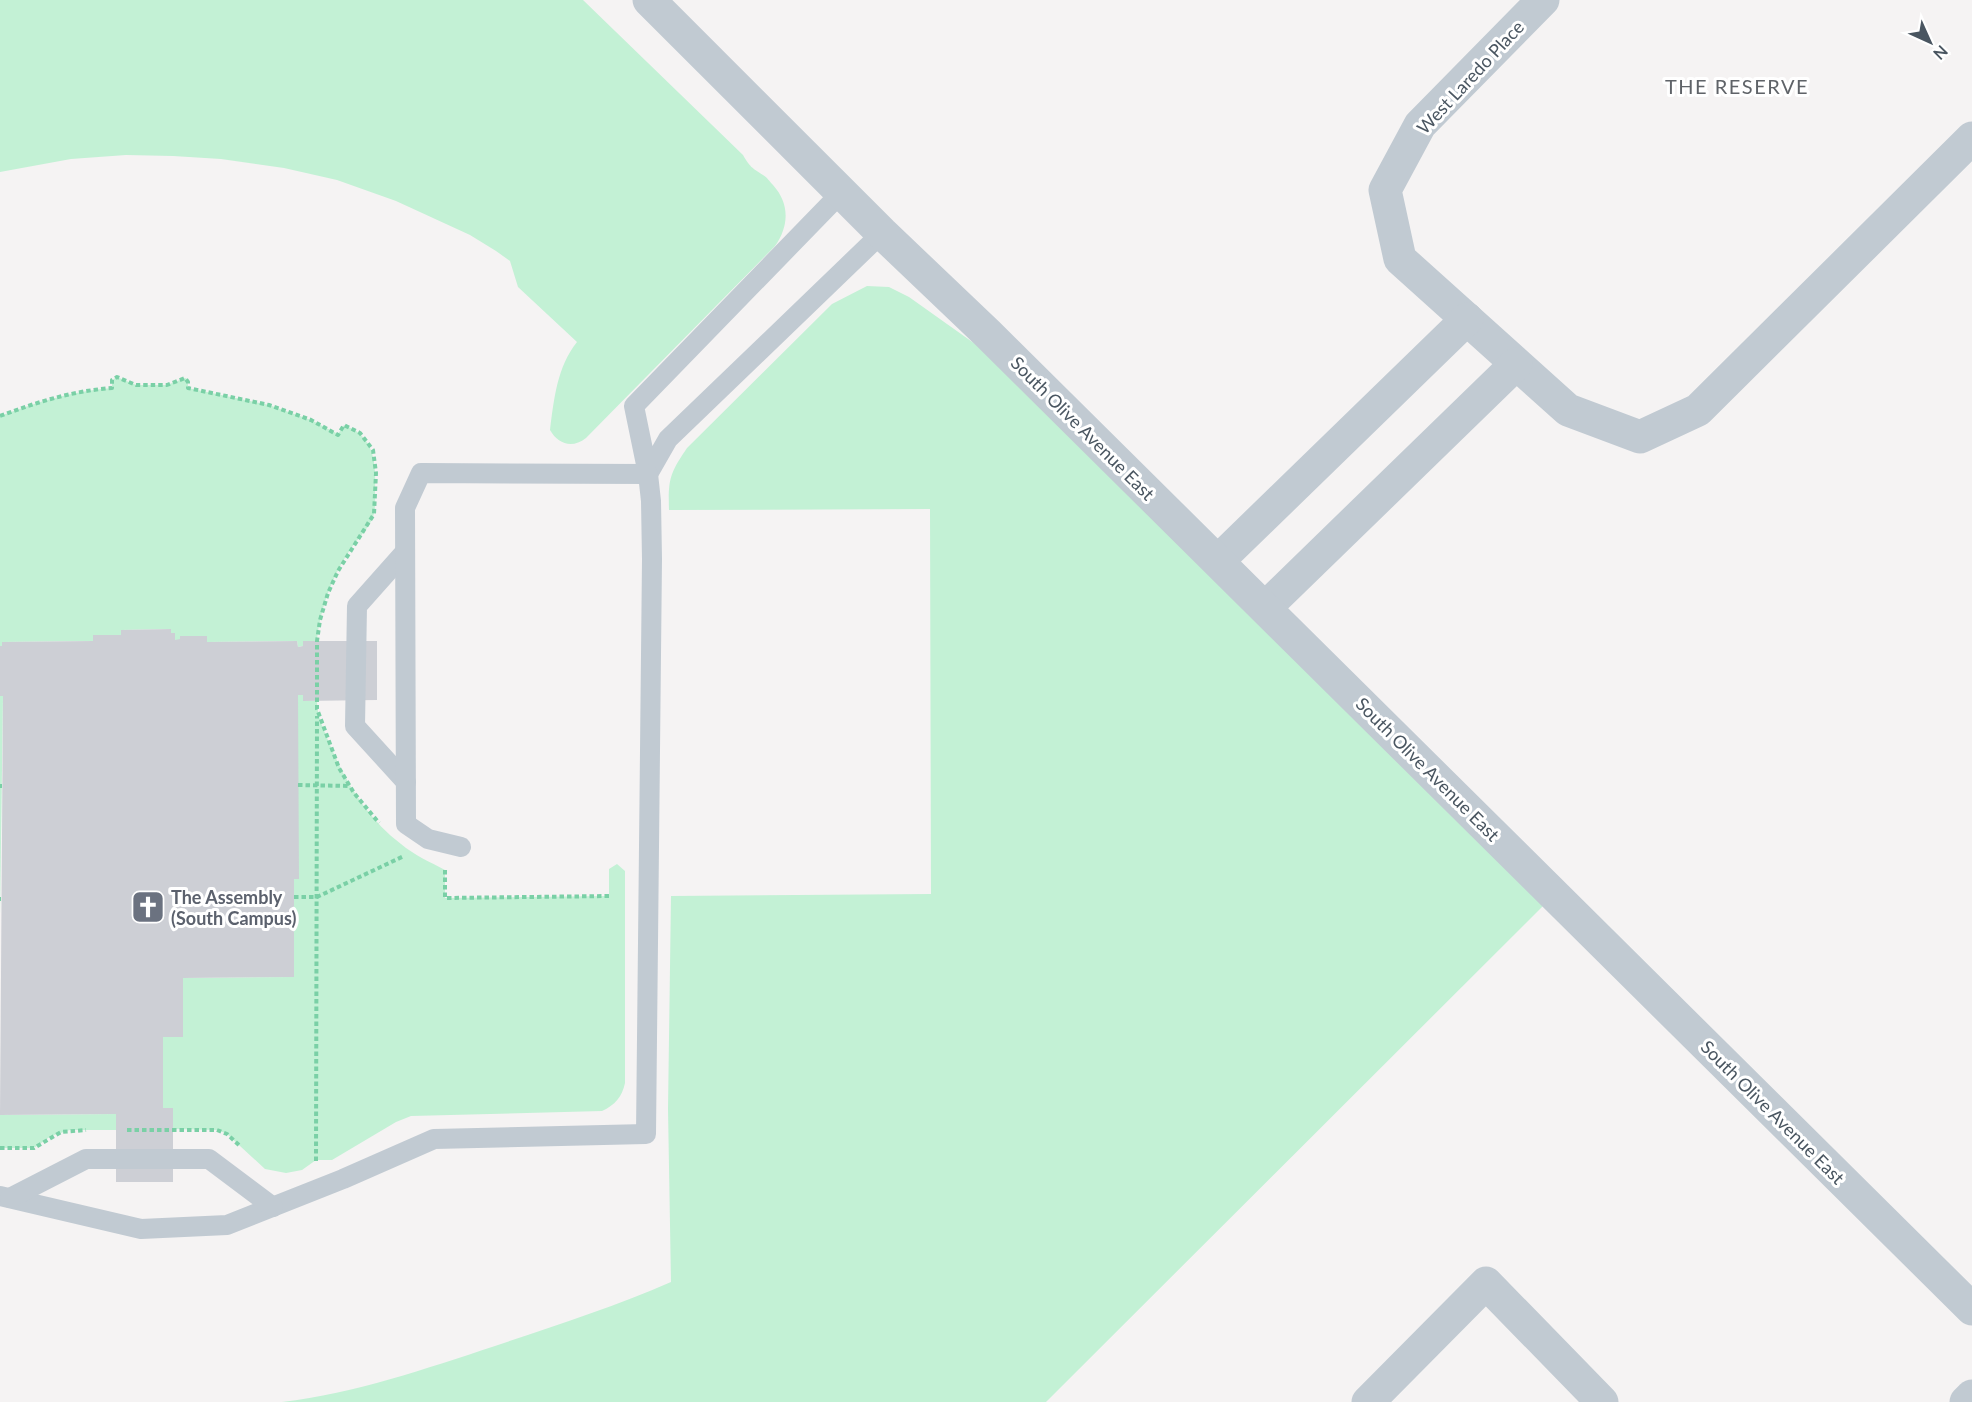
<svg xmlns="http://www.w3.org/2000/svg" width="1972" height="1402" font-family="Lato,sans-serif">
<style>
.green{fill:#c3f1d5}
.building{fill:#cdcfd5}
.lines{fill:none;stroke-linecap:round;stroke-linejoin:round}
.path{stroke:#7ad0a6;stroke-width:4;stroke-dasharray:4.5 3;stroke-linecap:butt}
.service{stroke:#c1cad2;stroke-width:20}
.minor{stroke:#c1cad2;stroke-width:33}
.tertiary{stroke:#c1cad2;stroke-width:33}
.labels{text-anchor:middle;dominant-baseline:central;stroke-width:6;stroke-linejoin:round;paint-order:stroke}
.street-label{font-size:18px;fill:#4a5661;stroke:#fff}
.worship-label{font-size:18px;font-weight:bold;fill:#5b616d;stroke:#fff;text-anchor:start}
.neighbourhood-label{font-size:20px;letter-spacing:1.5px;fill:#5f6368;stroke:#fff}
</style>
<rect width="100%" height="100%" fill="#f5f3f3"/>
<g class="green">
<path d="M0 0H583L743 155C750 167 752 168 763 175 767 177 770 182 773 185 790 204 789 226 775 246L586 438C572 449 558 444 550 430 554 399 557 367 577 342L518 287 510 261 496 251 470 235 396 201 337 180 284 168 221 159 173 156 126 155 71 159 0 172Z"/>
<path d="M867 286 889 287 909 297 985 351 1544 905 1046 1402H282C356 1393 425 1369 495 1346 554 1326 614 1307 671 1282L668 1109 671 896 931 894 930 509 669 510C668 479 670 473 687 448L832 304Z"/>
<path d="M117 377 136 385H167L185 378 188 379V388L269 405 311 420 338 434 344 425C374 436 376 461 375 489 375 498 376 508 373 517 369 528 359 537 352 547 333 574 320 608 317 641H303V646L298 647 297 641 207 642 175 640V633H171V629L122 630 121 635H93V641L2 642V646H0V416C37 402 72 391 112 388V380Z"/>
<path d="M298 695H303L304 701H317C317 717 324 730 330 745 346 783 368 819 401 844 414 855 430 862 445 870V898L609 896V869L617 864 625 871V1083C622 1097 615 1105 602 1111L411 1116 396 1122 332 1160H316L302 1170 286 1173 265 1169 227 1134 218 1130 173 1129V1109L163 1108V1037H183V978L294 977V879H298Z"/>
<path d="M0 696H3L0 915Z"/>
<path d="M116 1114V1130H70L51 1136 34 1148H0V1115Z"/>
</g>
<path class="building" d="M171 629V633H175V640L180 639V636H207V642L297 641 298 647 303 646V641H377V700L303 701V695H298L299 879H294V977L183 978V1037H163V1108H173V1182H116V1114L0 1115 3 696H0V646H2V642L93 641V635H121V630Z"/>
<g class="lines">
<g class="path">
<path d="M0 416C37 402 72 391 112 388V380L117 377 136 385H167L185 378 188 382V388L269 405 311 420 338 435 344 425 360 433 373 450 376 473 374 514 338 571 328 593 320 620 317 641V709L339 768 354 793 379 823"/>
<path d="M298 785 350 786"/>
<path d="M0 786H2"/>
<path d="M445 870V898L610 896"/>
<path d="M294 897H317L404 856"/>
<path d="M0 899H1"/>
<path d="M127 1130H217L227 1134 240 1146"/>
<path d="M0 1148H34L61 1132 86 1130"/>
<path d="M316 1161 317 716"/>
</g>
<g class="service">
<path d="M841 193 634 406 648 474 668 439 882 233"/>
<path d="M405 552 357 606 355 726 406 782"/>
<path d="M0 1196 141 1229 227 1225 343 1179 434 1139 646 1134 652 559 651 501 648 474 421 473 405 508 406 824 428 839 461 847"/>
<path d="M10 1198 86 1159H209L273 1207"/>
</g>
<g class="minor">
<path d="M1543 0 1420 125 1385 190 1400 259 1568 410 1640 437 1698 410 1972 138"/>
<path d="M1218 561 1467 319"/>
<path d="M1265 608 1516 364"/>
<path d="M1368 1402 1486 1283 1602 1402"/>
<path d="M1966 1402 1972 1396"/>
</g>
<path class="tertiary" d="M649 0 882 233 988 334 1972 1309"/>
</g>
<defs>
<g id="church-square" transform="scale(1.725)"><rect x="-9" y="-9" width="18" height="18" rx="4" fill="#6b7280" stroke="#fff"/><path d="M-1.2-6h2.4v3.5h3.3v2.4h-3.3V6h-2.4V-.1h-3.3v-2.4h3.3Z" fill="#fff"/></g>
</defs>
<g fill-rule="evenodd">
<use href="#church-square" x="148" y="907"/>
</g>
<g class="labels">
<g class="street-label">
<text transform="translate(1470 77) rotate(-47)">West Laredo Place</text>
<text transform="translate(1083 428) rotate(45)">South Olive Avenue East</text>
<text transform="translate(1428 769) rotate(45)">South Olive Avenue East</text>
<text transform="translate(1773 1112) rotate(45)">South Olive Avenue East</text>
</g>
<g class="worship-label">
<text x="171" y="897">The Assembly<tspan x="171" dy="21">(South Campus)</tspan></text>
</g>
<g class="neighbourhood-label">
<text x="1737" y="86">THE RESERVE</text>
</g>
</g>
<g transform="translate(1930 42) rotate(135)" stroke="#ffffff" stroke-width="4.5" paint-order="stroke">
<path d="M0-4.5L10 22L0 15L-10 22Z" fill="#4a5661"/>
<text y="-9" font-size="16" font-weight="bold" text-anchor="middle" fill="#4a5661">N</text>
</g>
</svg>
